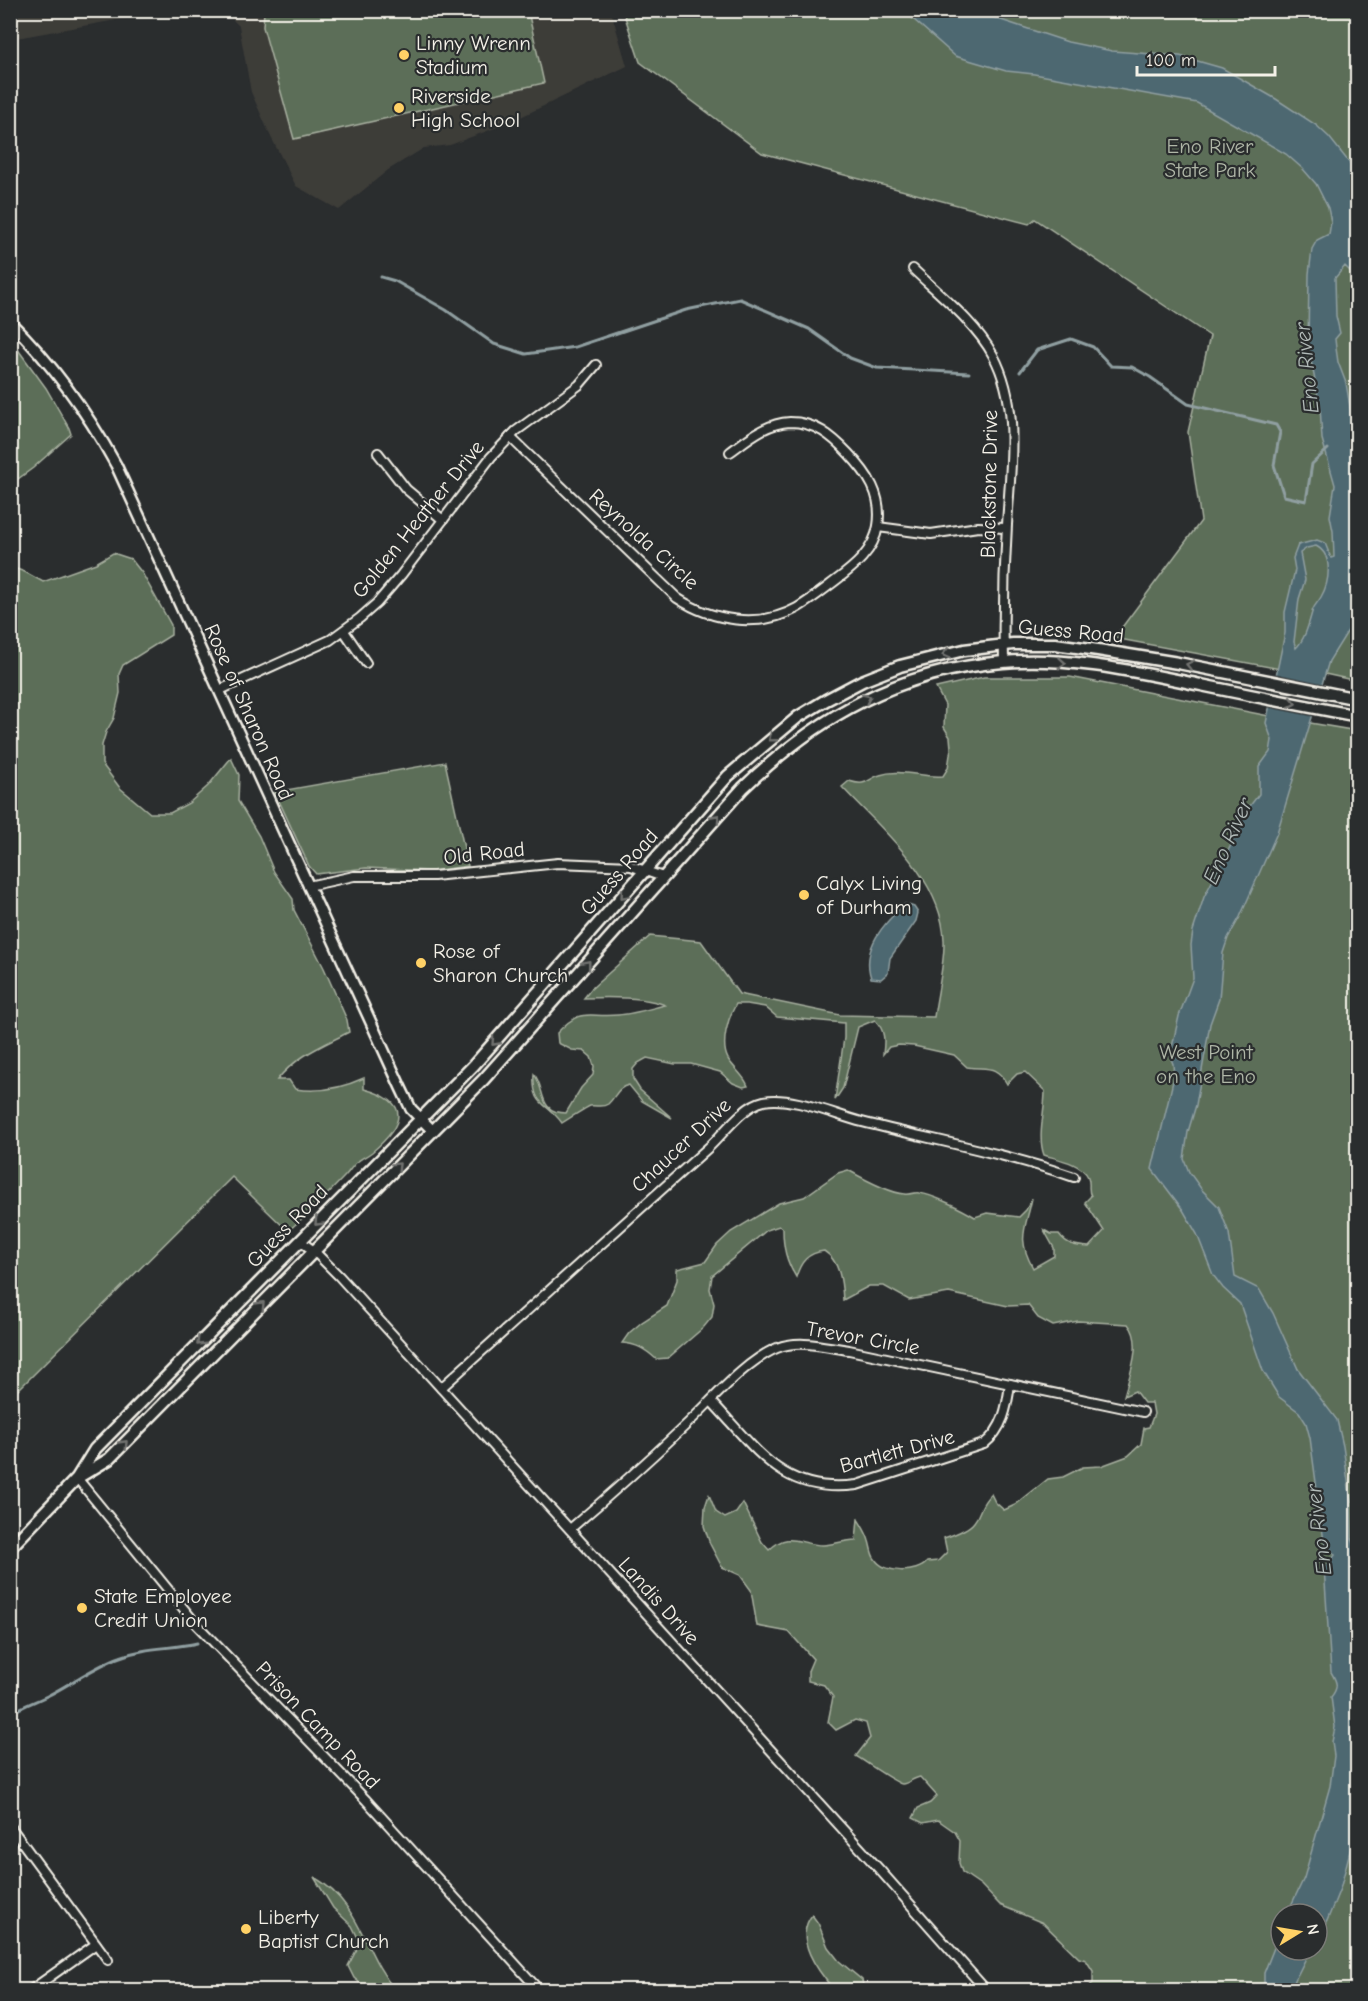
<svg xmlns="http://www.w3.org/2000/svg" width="1368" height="2001" font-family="'Comic Neue',sans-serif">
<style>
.built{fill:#3e3d39}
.green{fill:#5b6e58;stroke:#a8b0a0;stroke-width:1.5;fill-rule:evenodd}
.water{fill:#4d6871;stroke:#909fa1;stroke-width:1.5;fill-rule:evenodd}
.pier{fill:#2a2d2e}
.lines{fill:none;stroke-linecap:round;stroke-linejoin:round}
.stream{stroke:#909fa1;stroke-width:3}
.minor-casing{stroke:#f4f1e8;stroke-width:12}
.tertiary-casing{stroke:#f4f1e8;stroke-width:14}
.secondary-casing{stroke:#f4f1e8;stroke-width:15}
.minor{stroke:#2a2d2e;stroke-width:8}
.tertiary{stroke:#2a2d2e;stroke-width:9}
.secondary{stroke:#2a2d2e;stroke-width:10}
.oneway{stroke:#71726f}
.poi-dot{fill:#ffd166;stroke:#2a2d2e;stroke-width:2}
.labels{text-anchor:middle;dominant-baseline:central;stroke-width:4.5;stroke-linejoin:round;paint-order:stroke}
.poi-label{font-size:21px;fill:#f4f1e8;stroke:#2a2d2e;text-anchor:start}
.park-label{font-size:21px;fill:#afb6a7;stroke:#2a2d2e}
.street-label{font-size:21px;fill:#f4f1e8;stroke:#2a2d2e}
.water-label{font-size:22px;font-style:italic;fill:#b1bab8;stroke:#2a2d2e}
</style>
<rect width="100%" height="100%" fill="#2a2d2e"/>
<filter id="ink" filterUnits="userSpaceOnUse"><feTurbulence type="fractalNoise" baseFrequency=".0167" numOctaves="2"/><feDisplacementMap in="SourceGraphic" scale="12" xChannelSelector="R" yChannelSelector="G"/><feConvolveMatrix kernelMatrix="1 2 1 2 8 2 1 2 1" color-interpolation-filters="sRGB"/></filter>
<g filter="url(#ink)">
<g class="built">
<path d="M11 10H166V11L11 39Z"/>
<path d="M224 11H611L627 66 508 123 450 145 424 148 388 170 339 210 296 186 271 137 251 92 239 26Z"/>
</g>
<g class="green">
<path d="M264 11H528L544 83 294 139 263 27Z"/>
<path d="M623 11H1357V681L1325 674 1297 672 1114 638 1201 521 1188 432 1210 336 1035 219 1029 224 762 153 640 62Z"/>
<path d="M11 340 46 388 69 428 71 434 33 468 11 484Z"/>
<path d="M113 553 131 559 142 573 171 625V635L123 665 119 674 120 693 114 718 106 732 102 745V764L120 788 150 813H170L189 803 208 786 231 758 239 775 238 801 259 836 274 872 293 899 294 910 324 968 347 1020 349 1032C322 1046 296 1056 277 1080H289L295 1089C320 1093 342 1088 364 1078V1089C412 1102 404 1125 372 1152 367 1156 361 1158 357 1162 352 1166 349 1172 345 1176 327 1195 308 1214 288 1231L232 1177 11 1397V567L25 572 43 582 96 563Z"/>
<path d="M984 677H1070L1269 716 1357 731V1990H1085L1093 1983V1971L1086 1960 1079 1958 1043 1923 1000 1905 981 1885 962 1872 959 1863 960 1841 955 1832 938 1820 923 1823 913 1818 918 1808 930 1803 937 1796 920 1777C913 1778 908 1784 902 1784 897 1784 863 1760 856 1756L870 1738 866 1723 855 1720 836 1730 828 1722 833 1697 824 1685 808 1681V1671L813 1659 789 1632 757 1626 751 1590 740 1575 722 1567 710 1544 704 1526 705 1507 709 1495 716 1512 725 1518 736 1513 743 1503 762 1542 769 1550C790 1530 799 1545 823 1545 834 1545 844 1540 856 1540L858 1519C862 1526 867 1533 869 1541 871 1547 871 1554 875 1559 884 1574 917 1574 927 1562L938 1561 947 1552 944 1538C953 1535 968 1530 974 1522 982 1512 979 1505 991 1494L995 1502 1004 1510 1015 1505 1048 1479 1063 1477 1083 1467 1101 1466 1128 1456 1141 1444 1144 1428 1149 1427 1154 1414 1152 1403H1144L1135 1391 1124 1396C1129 1376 1144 1342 1128 1324L1078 1321 1053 1326 1038 1318 1028 1305 1008 1306 949 1293 909 1300 884 1286H869L843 1300C842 1282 840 1261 824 1251 808 1253 801 1261 796 1277 786 1261 783 1247 783 1229L779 1226 767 1230 712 1276 710 1289 714 1304 712 1317 703 1328 668 1358 656 1359C645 1349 637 1344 622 1343L629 1333 642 1322 667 1306 677 1280V1269L705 1262 717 1245 731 1232 779 1203 804 1197 838 1173 848 1170C862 1178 890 1193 905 1194 910 1195 914 1192 919 1193 934 1195 962 1209 975 1217L987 1213 1019 1217 1026 1210 1032 1198C1026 1229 1016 1237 1033 1268L1054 1256V1248L1044 1230 1051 1234H1059C1067 1245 1075 1246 1089 1247L1104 1231 1085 1202 1091 1196C1087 1190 1091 1184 1088 1177 1082 1163 1057 1159 1044 1155 1037 1136 1045 1112 1045 1091L1025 1072 1017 1074 1007 1084C996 1064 987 1070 967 1067L954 1055 914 1046 899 1045 889 1047 883 1054C885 1040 885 1030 875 1020L858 1027 843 1088 835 1100 844 1038V1023L777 1017 765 1007 747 1004H736C728 1018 720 1044 728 1059 734 1069 744 1075 748 1086L743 1087 733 1083 720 1072 691 1064H675L647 1058 638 1063 633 1069V1079L640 1090 672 1118 642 1101 629 1085C617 1087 616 1097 608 1104 602 1108 596 1105 590 1106 587 1107 565 1121 562 1123 547 1102 532 1107 534 1074 546 1088 537 1113 566 1113L581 1088 593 1075 594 1066 591 1057 584 1051 572 1050 558 1043 557 1033C582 1006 587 1018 618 1015 633 1014 649 1009 665 1005 644 996 607 997 584 998L591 989 650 936 701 941 739 994 840 1015 934 1017C937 994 945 962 944 940 942 878 881 829 842 787L849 781C868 787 866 779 880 775 900 768 922 778 943 776L948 768 951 748 950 737 944 727 945 705 936 688ZM1281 1914H1317V1950H1281Z"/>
<path d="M445 762 468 866 431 871 366 868 316 874 309 866 275 792Z"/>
<path d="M314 1877C362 1905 363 1952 395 1990H369L354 1978 348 1966 359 1945 358 1938 352 1926 333 1908Z"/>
<path d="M812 1915 818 1923 828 1947 839 1961 862 1980 864 1990H834C818 1971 793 1939 812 1915Z"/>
</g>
<g class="water">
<path d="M904 11H978L995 18 1068 42 1112 51 1180 56 1222 68 1276 99 1316 125 1329 137 1356 171 1357 177V273L1353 274 1345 266 1335 278 1336 316 1340 333 1335 339 1336 348 1338 362 1346 383 1357 447V616L1329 661 1277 833 1240 917 1228 938 1223 953 1219 999 1210 1024 1196 1105 1188 1132 1184 1159 1189 1172 1202 1190 1219 1207 1229 1233 1235 1277 1259 1289 1273 1313 1298 1369 1337 1420 1343 1446 1351 1502 1352 1538 1358 1556 1357 1824 1341 1886 1327 1921 1317 1938V1914H1287L1304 1878 1330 1786 1334 1756 1332 1742 1335 1727 1331 1697C1339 1687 1337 1682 1331 1672L1324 1567 1330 1562 1335 1555 1324 1542 1310 1438 1306 1423 1299 1412 1279 1397 1263 1371 1240 1304 1223 1288 1213 1275 1197 1234 1183 1210 1152 1169 1174 1077 1173 1064 1170 1056 1179 1016 1193 978 1191 945 1193 931 1204 897 1231 845 1240 819 1259 794V767L1270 752 1272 740 1266 723 1285 633V612L1295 570 1293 558 1298 545 1317 540 1325 543 1331 558 1334 557 1333 531 1330 516 1335 485 1322 439 1320 406 1308 345 1309 274 1312 249 1317 240 1329 234 1331 222 1328 208 1316 184 1303 169 1286 154 1197 103 1034 74 1006 71 955 56ZM1316 546C1334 555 1329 583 1321 597 1318 602 1315 605 1313 609 1309 622 1306 638 1296 648L1294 642 1299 599 1305 580 1300 553 1307 548Z"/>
<path d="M905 904 914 907 918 913 916 921 890 958 888 973 881 979 871 978C861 948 884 923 905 904Z"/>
<path d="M1281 1930V1950H1310L1295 1980 1292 1990H1264V1973Z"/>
</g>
<path class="pier" d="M1273 673 1326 684 1316 717 1266 707Z"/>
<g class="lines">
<g class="stream">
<path d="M381 277 395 281 446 310 494 344 526 354 575 347 686 310 740 299 809 329 850 358 877 368 969 373"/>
<path d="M1020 372 1037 350 1071 339 1093 347 1111 366 1132 367 1150 377 1188 404 1276 425 1280 432 1274 465 1284 496 1306 501 1312 464 1328 449"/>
<path d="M10 1715C20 1706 35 1702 47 1696 71 1684 95 1666 120 1657 145 1647 171 1649 197 1643"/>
</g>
<g class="minor-casing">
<g id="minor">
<path d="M913 269C939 294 976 323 993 355 1021 407 1010 469 1007 525 1004 571 1003 616 1004 662"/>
<path d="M510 437 677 598C712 621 759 629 797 608 811 600 823 590 835 581 854 567 874 551 878 526 883 495 868 474 848 453 832 436 815 422 790 422 766 423 748 439 730 452"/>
<path d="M378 453 406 489 443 520"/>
<path d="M878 527 931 534 978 527 1006 528"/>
<path d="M344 631 366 663"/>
<path d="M220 690 330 640 360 618 377 603 401 575 491 457 516 431 579 385 596 365"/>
<path d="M308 886 354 876H434L558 863 631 866 663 877"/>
<path d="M300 1241 314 1251 339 1276 879 1869 986 1990"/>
<path d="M441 1388 709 1147C724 1133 744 1105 764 1101 790 1095 835 1115 862 1122 933 1140 1005 1153 1074 1177"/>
<path d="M711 1401C757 1449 781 1495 857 1485L984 1444C1003 1429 1007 1408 1010 1384"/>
<path d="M77 1478 197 1625 366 1800 539 1990"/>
<path d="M570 1529C609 1496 648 1461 686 1425 711 1402 745 1361 777 1348 800 1339 825 1347 849 1350L1143 1412"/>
<path d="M10 1826 108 1960"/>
<path d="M31 1990 96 1944"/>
</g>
</g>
<g class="tertiary-casing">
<path id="tertiary" d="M10 322C53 364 87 412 116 465L401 1088 411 1109 432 1130"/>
</g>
<g class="secondary-casing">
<g id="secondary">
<path d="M79 1477 109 1459 484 1079 743 788C818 716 898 671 1003 662 1069 656 1137 672 1201 685 1253 696 1305 706 1358 716"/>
<path d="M10 1548 77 1478 95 1449 474 1065 728 776 798 717 826 700 862 681 900 666 964 650 1013 644H1055L1098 650 1178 663 1358 699"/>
</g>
</g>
<use href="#minor" class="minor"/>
<use href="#tertiary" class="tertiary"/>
<use href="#secondary" class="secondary"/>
</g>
<defs><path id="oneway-chevron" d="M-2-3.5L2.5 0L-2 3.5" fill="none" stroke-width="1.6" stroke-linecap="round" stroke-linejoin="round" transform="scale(1.5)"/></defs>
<g class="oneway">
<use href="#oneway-chevron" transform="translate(946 654) rotate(167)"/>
<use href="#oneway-chevron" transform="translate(1062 663) rotate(5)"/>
<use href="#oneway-chevron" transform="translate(1190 665) rotate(-168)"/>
<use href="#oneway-chevron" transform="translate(867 698) rotate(-26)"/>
<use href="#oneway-chevron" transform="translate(1292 703) rotate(11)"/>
<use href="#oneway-chevron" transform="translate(772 738) rotate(141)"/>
<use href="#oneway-chevron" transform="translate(716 818) rotate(-48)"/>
<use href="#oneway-chevron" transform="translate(624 895) rotate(131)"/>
<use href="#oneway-chevron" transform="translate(587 964) rotate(-50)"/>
<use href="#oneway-chevron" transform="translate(495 1042) rotate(132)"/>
<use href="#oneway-chevron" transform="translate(397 1166) rotate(-45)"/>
<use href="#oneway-chevron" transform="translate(318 1222) rotate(134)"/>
<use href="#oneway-chevron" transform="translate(261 1305) rotate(-46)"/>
<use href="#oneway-chevron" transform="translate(200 1342) rotate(135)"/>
<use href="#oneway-chevron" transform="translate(124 1444) rotate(-46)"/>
</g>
</g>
<g class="poi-dot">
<circle cx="404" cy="55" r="6"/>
<circle cx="399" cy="108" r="6"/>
<circle cx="804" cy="895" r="6"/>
<circle cx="421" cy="963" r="6"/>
<circle cx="82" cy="1608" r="6"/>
<circle cx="246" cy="1929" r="6"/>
</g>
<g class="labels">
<g class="poi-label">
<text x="416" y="43">Linny Wrenn<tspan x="416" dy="24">Stadium</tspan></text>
<text x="411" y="96">Riverside<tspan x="411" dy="24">High School</tspan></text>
<text x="816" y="883">Calyx Living<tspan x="816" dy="24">of Durham</tspan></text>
<text x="433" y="951">Rose of<tspan x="433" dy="24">Sharon Church</tspan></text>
<text x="94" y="1596">State Employee<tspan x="94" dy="24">Credit Union</tspan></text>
<text x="258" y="1917">Liberty<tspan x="258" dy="24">Baptist Church</tspan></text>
</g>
<g class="park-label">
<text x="1210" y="146">Eno River<tspan x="1210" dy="24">State Park</tspan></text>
<text x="1206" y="1052">West Point<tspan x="1206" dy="24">on the Eno</tspan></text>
</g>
<g class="street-label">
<text transform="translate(989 484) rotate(-89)">Blackstone Drive</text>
<text transform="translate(418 519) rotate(-51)">Golden Heather Drive</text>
<text transform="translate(644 539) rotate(42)">Reynolda Circle</text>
<text transform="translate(1071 631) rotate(5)">Guess Road</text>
<text transform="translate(249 712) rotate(66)">Rose of Sharon Road</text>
<text transform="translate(484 853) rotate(-6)">Old Road</text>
<text transform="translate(619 872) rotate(-49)">Guess Road</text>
<text transform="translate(681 1145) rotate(-43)">Chaucer Drive</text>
<text transform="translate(287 1226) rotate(-46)">Guess Road</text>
<text transform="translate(863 1338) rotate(10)">Trevor Circle</text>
<text transform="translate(897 1451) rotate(-15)">Bartlett Drive</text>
<text transform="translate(659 1601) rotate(48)">Landis Drive</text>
<text transform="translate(318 1725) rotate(46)">Prison Camp Road</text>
</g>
<g class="water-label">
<text transform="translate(1307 368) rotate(-96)">Eno River</text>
<text transform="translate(1228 841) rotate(-66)">Eno River</text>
<text transform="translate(1319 1530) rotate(-97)">Eno River</text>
</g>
</g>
<rect width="1368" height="2001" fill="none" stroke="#2a2d2e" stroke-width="36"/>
<rect x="18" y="18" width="1332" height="1965" fill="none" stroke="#f4f1e8" stroke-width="2" filter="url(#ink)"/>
<g transform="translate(1299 1932) rotate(79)"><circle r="28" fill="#2a2d2e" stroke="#7b7b78" stroke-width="1.5"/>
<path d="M0-4.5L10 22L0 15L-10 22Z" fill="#ffd166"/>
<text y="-9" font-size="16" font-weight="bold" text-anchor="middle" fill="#f4f1e8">N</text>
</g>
<path d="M1137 66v9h138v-9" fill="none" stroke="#f4f1e8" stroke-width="3"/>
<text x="1146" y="66" font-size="18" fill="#f4f1e8" stroke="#2a2d2e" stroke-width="4.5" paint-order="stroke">100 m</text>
</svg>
